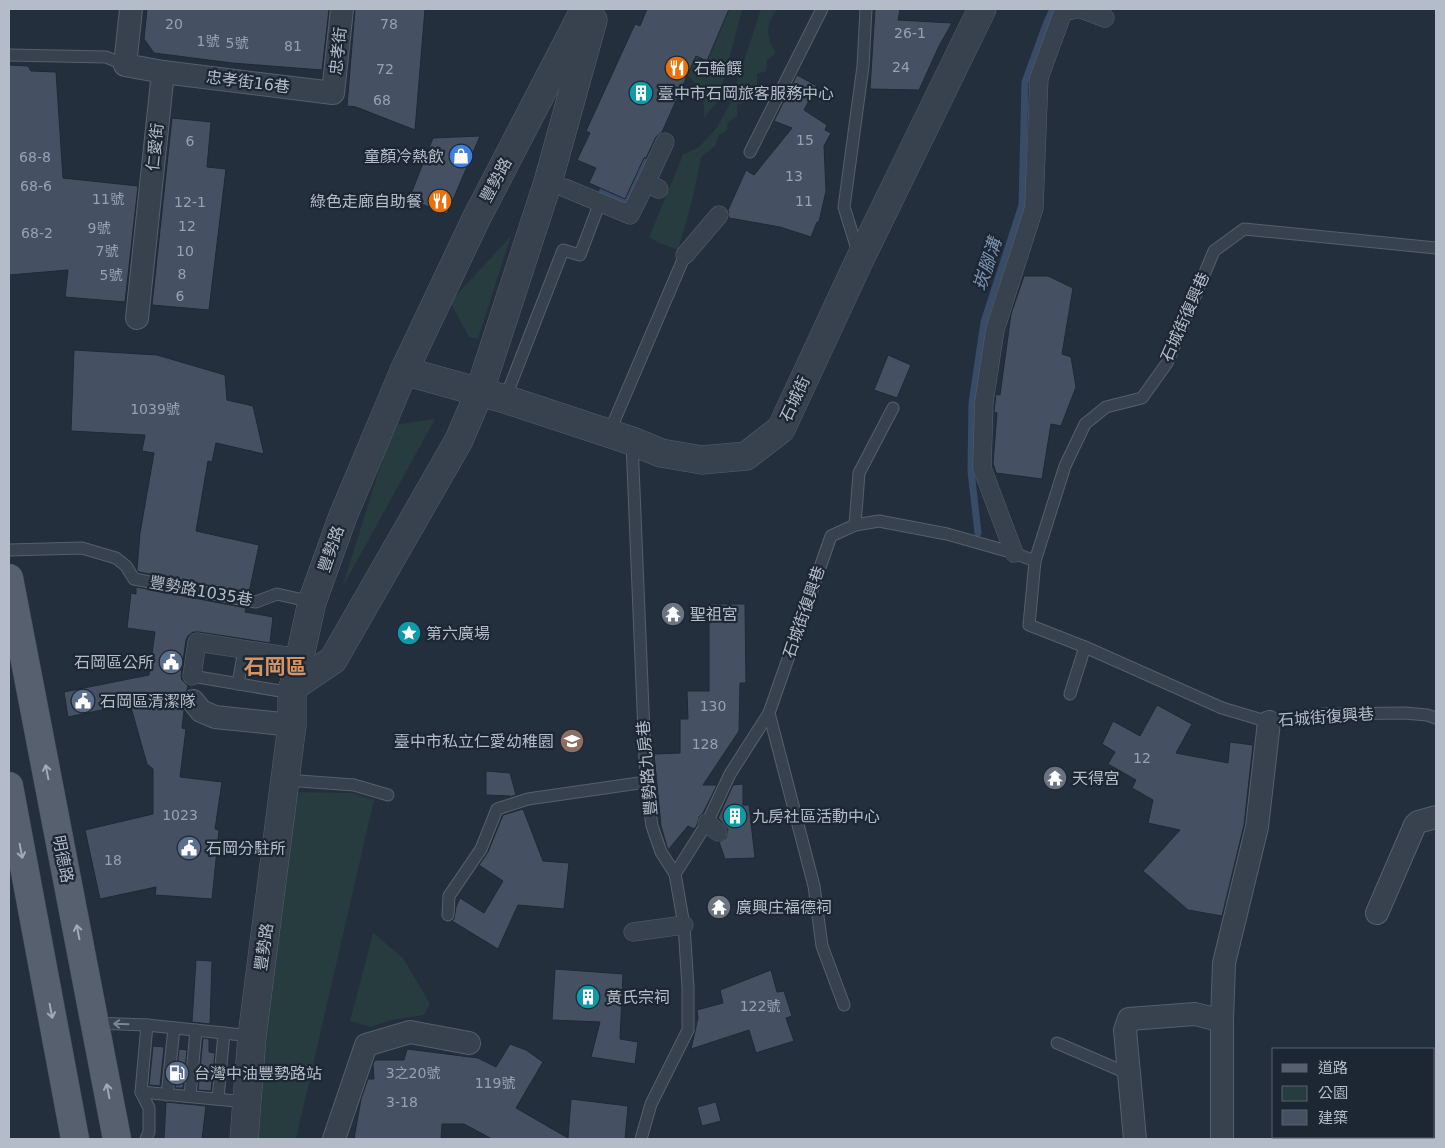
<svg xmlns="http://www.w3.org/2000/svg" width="1445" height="1148" font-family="'DejaVu Sans','Noto Sans TC',sans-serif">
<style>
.green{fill:#263c3f}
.water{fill:#394c67}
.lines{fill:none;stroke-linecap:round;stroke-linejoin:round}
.stream{stroke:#394c67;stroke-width:7}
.building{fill:#455162;stroke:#1f2835}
.service-casing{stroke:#565f6c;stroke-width:13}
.pedestrian-casing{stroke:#565f6c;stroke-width:19}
.minor-casing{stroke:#565f6c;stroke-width:24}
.tertiary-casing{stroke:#565f6c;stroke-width:29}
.primary-casing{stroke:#414a57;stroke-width:29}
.service{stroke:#38414e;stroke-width:11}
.pedestrian{stroke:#38414e;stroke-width:18}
.minor{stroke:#38414e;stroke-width:22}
.tertiary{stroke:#38414e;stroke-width:28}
.primary{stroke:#56606e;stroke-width:28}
.oneway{stroke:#a1aab7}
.oneway2{stroke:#7c8592}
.labels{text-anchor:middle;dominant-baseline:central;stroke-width:4.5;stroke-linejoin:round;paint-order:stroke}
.number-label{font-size:14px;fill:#98a1af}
.street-label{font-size:16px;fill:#b4bcc9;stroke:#1d2633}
.poi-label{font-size:16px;fill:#b4bcc9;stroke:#1d2633;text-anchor:start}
.water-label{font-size:18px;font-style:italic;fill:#7c92b1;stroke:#1d2633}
.district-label{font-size:21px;font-weight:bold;fill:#d59563;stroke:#1d2633}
</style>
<rect width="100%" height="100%" fill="#242f3e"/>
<g class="green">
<path d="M729 9H742L719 99 704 118C705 98 702 89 687 75L696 56 707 61Z"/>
<path d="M761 9H777C766 23 765 38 776 53L767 60 766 71 757 74V85L747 90V101L737 105V116L728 122 727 130 719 135 715 146 701 157 692 201 678 250 659 243 649 237 683 155 699 147 716 129 730 104Z"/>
<path d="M511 236 478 339 469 337 450 302Z"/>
<path d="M435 419 342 588 393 425Z"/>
<path d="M290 792 352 793 374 800 296 1139H252Z"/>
<path d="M373 933 403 958 430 1004 424 1015 391 1020 371 1027 350 1021Z"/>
</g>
<path class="water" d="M644 158 649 160 626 210 597 197 600 188 625 199Z"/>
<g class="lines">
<path class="stream" d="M978 533 971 471 972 403 984 322 1022 205 1025 82 1047 22 1053 9"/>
</g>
<g class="building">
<path d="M147 9H329L322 70 232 63 154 53 144 39Z"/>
<path d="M355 9H425L415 130 356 107 347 106Z"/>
<path d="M647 9H729L707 61 696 56 662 132 656 137 646 158H644L625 199 589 183 596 168 577 160 590 133 586 131 635 24 640 26Z"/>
<path d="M875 9H900L898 20 952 23 939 46 919 90 870 89Z"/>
<path d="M9 65 28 66 31 71 56 72 63 178 138 186 125 302 65 297 68 270 9 275Z"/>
<path d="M797 75 817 86 804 110 827 125 825 130 831 133 824 146 826 191 819 222H817L811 237 780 227 729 218 728 210 746 170 754 175 792 128 774 121Z"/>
<path d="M172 118 211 122 207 167 226 169 209 310 152 305Z"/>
<path d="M480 136 447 214 409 199 433 138Z"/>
<path d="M1024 276H1048L1073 288 1062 354 1071 357 1076 387 1061 426 1051 424 1042 479 996 473 993 463 997 413 994 412 996 394 1000 395 1011 314Z"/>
<path d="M74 350 157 355 225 375 227 400 253 406 264 454 216 443 212 462 208 461 196 531 259 545 249 593 139 572 137 570 140 533 154 453 142 451 145 435 71 431Z"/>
<path d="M888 355 911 365 897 398 874 390Z"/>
<path d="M136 587 246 608 245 612 273 617 270 643 199 632H193L188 636 186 640 181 675 182 680 188 686 187 690 181 696 180 702 184 711 182 728 186 729 180 777 222 782 215 829 219 830 212 899 155 895 156 887 100 899 85 830 153 814V769L147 764 130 704 68 717 64 692 149 675 155 632 127 628 131 593 136 594Z"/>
<path d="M709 604H745L746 683H740L739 731 703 785H717L703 813 699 817 697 825 694 829 688 826 668 850 661 826 654 754 680 753V719H688L687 691H709Z"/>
<path d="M1157 705 1192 724 1176 753 1228 763 1230 742 1253 745 1244 825 1222 916 1188 910 1143 871 1180 830 1148 823 1153 800 1132 788 1136 780 1108 764 1115 752 1102 744 1113 721 1140 736Z"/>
<path d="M486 771 510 773 516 795 509 797 510 796 486 795Z"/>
<path d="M743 784V805H749L755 858 725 859 719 842 726 838 728 829 718 818 733 785Z"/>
<path d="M523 809 543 861 569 863 564 909 518 905 498 949 452 921 454 919 456 907 460 898 484 913 503 881 479 865 488 852 503 815Z"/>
<path d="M196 960 212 961 210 1024 192 1022Z"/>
<path d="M555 969 623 974 620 1039 638 1042 635 1064 591 1057 600 1022 552 1020Z"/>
<path d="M771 970 777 992 784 991 792 1016 786 1018 794 1041 756 1053 749 1030 691 1049 698 1018 697 1010 723 1003 720 990Z"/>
<path d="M203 1038 209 1039V1052L215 1053 211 1091 198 1090Z"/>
<path d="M510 1044 526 1050 543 1062 516 1108 568 1138 571 1099 628 1106 625 1139H492L464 1124H442L441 1139H354L361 1099 368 1079H374L373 1064 375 1060H404L407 1049 478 1058 496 1067Z"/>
<path d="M153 1046 164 1047 160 1086 149 1085Z"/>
<path d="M179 1049 187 1050 183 1088H175Z"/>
<path d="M166 1102 206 1106 202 1139H164Z"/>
<path d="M716 1102 721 1121 702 1126 697 1107Z"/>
</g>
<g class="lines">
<g class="service-casing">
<g id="service">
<path d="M9 55 106 57 125 65"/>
<path d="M750 152 822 9"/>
<path d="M858 252 844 207 863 66 866 9"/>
<path d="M505 399 563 250 580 255 600 202"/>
<path d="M609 433 685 255"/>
<path d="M632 442 646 782 652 826 661 852 675 874 684 925 688 988V1030L651 1104 641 1139"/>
<path d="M855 525 859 473 893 408"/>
<path d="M9 550 82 548 116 558 126 566 134 579 256 602 277 594 312 602"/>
<path d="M1035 561 1065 466 1085 424 1106 407 1142 398 1167 363 1214 251 1244 229 1436 248"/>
<path d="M192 676 292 693"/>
<path d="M238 684 244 650"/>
<path d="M1070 694 1085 647"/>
<path d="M769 713 814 886 822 946 844 1005"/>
<path d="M286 780 354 785 388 795"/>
<path d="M675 874 707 823 730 774 769 713 831 536 855 525 879 521 947 534 1014 553 1035 561 1029 625 1085 647 1222 708 1269 722 1324 714 1405 713 1427 715 1436 718"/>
<path d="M448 915 449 896 481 849 497 809 528 799 646 782"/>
<path d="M95 1023 147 1025 252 1036"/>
<path d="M1057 1043 1129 1074"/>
<path d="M141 1092 247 1102"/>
<path d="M167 1095 174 1028"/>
<path d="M190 1096 196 1030"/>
<path d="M218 1099 224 1033"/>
<path d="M146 1139 149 1132V1108L141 1092 147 1025"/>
</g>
</g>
<g class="pedestrian-casing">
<g id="pedestrian">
<path d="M1081 9 1105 18"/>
<path d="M646 183 665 142"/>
<path d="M565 188 630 215 646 183 659 189"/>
<path d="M685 255 719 215"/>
<path d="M1014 553 982 468 984 402 995 330 1034 208 1039 78 1063 12 1077 9"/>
<path d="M192 676 197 642 299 658"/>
<path d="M707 823 718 832"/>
<path d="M633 932 684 925"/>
</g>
</g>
<g class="minor-casing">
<g id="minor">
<path d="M131 9 125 65 163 72 137 318"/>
<path d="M163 72 333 93 342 9"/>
<path d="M193 701 201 711 215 717 292 725"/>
<path d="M1377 913 1415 825 1418 822 1436 817"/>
<path d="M334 1139 366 1045 410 1032 469 1043"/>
<path d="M1135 1139 1125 1030 1129 1019 1195 1014 1222 1021 1224 963 1257 827 1269 722"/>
<path d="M1222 1139V1021"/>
</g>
</g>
<g class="tertiary-casing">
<g id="tertiary">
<path d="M404 371 505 399 632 441 661 453 702 460 746 456 781 429 860 259 982 9"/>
<path d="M293 687 333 660 459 440 479 393 548 182 593 20"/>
<path d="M244 1139 252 1036 292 725V693L312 602 343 516 404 371 476 219 585 9"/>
</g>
</g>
<g class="primary-casing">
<g id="primary">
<path d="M9 578 117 1139"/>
<path d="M9 786 75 1139"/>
</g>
</g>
<use href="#service" class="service"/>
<use href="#pedestrian" class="pedestrian"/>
<use href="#minor" class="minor"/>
<use href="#tertiary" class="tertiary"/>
<use href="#primary" class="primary"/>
</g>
<defs><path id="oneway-shaft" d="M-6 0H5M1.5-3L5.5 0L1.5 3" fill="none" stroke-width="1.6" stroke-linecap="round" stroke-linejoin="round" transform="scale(1.25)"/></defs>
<g class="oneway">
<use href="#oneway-shaft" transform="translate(47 772) rotate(-101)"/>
<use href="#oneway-shaft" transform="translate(21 851) rotate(79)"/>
<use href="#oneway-shaft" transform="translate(78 932) rotate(-101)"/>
<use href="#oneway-shaft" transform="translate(51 1011) rotate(79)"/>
<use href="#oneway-shaft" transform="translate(108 1091) rotate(-101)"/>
</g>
<use class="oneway2" href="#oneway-shaft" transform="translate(121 1024) rotate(-178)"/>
<defs>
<g id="restaurant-disc" transform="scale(1.25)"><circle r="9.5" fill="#e8710a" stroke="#1d2633"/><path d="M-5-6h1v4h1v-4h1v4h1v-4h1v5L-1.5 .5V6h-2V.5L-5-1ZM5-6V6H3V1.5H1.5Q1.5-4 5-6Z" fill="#fff"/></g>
<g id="building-disc" transform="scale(1.25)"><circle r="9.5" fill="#0f9aa8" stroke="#1d2633"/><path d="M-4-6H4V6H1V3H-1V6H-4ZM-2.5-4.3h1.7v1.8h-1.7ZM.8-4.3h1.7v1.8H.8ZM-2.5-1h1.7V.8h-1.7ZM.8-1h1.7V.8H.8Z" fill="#fff"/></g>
<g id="shop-disc" transform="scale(1.25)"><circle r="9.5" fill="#3f7fe0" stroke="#1d2633"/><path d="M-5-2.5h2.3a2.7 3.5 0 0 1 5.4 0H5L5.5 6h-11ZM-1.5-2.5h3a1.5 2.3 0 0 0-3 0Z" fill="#fff"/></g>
<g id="temple-disc" transform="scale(1.25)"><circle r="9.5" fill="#6b7280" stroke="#1d2633"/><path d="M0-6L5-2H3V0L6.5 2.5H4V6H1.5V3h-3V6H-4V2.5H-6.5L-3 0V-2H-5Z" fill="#fff"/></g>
<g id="sight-disc" transform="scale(1.25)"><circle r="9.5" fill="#0f9aa8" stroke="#1d2633"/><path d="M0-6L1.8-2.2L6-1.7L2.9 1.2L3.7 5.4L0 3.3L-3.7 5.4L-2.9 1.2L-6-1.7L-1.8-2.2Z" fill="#fff"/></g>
<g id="civic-disc" transform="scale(1.25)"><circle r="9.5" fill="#5c6f8a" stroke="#1d2633"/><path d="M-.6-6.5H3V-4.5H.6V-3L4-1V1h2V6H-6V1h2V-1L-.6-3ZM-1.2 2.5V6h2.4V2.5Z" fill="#fff"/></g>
<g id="school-disc" transform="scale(1.25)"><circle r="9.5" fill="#8d6e63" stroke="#1d2633"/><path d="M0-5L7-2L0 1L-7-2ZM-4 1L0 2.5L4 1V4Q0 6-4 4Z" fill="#fff"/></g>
<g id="fuel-disc" transform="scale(1.25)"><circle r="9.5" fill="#5c6f8a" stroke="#1d2633"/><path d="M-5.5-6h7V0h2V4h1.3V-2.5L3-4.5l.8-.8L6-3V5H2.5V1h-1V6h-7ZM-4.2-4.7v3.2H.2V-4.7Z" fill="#fff"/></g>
</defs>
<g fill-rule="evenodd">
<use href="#restaurant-disc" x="677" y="68"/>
<use href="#building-disc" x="641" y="93"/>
<use href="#shop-disc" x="461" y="156"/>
<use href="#restaurant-disc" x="440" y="201"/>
<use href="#temple-disc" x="673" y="614"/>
<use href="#sight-disc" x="409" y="633"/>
<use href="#civic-disc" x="171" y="662"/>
<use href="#civic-disc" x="83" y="701"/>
<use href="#school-disc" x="572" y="741"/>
<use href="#temple-disc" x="1055" y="778"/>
<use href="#building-disc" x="735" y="816"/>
<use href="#civic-disc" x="189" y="848"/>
<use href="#temple-disc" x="719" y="907"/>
<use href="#building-disc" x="588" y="997"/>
<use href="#fuel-disc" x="177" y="1073"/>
</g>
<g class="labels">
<g class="number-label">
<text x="174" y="24">20</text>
<text x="389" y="24">78</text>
<text x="910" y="33">26-1</text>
<text x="208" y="41">1號</text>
<text x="237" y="43">5號</text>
<text x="293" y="46">81</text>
<text x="901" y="67">24</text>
<text x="385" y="69">72</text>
<text x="382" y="100">68</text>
<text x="805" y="140">15</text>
<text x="190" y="141">6</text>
<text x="35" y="157">68-8</text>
<text x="794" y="176">13</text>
<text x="36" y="186">68-6</text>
<text x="108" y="199">11號</text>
<text x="804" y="201">11</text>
<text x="190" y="202">12-1</text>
<text x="187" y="226">12</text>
<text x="99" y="228">9號</text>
<text x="37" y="233">68-2</text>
<text x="107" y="251">7號</text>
<text x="185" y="251">10</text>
<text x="182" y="274">8</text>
<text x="111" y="275">5號</text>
<text x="180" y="296">6</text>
<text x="155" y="409">1039號</text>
<text x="713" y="706">130</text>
<text x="705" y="744">128</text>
<text x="1142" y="758">12</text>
<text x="180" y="815">1023</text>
<text x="113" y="860">18</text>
<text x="760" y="1006">122號</text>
<text x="413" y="1073">3之20號</text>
<text x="495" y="1083">119號</text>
<text x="402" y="1102">3-18</text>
</g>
<g class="street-label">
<text transform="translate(338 51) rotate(-84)">忠孝街</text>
<text transform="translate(248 82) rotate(7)">忠孝街16巷</text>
<text transform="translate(155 147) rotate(-84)">仁愛街</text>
<text transform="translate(496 180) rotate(-62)">豐勢路</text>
<text transform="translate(1185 317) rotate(-66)">石城街復興巷</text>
<text transform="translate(795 399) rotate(-65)">石城街</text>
<text transform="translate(331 549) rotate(-71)">豐勢路</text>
<text transform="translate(201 591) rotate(10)">豐勢路1035巷</text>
<text transform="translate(804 612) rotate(-71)">石城街復興巷</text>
<text transform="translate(1326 717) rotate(-4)">石城街復興巷</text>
<text transform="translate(647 768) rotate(-95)">豐勢路九房巷</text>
<text transform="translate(63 859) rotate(79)">明德路</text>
<text transform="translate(264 947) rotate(-82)">豐勢路</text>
</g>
<g class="poi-label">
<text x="694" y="68">石輪饌</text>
<text x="658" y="93">臺中市石岡旅客服務中心</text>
<text x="444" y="156" text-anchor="end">童顏冷熱飲</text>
<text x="422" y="201" text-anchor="end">綠色走廊自助餐</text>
<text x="690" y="614">聖祖宮</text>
<text x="426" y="633">第六廣場</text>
<text x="154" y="662" text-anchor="end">石岡區公所</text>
<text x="100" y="701">石岡區清潔隊</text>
<text x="554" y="741" text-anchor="end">臺中市私立仁愛幼稚園</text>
<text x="1072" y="778">天得宮</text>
<text x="752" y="816">九房社區活動中心</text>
<text x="206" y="848">石岡分駐所</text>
<text x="736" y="907">廣興庄福德祠</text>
<text x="606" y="997">黃氏宗祠</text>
<text x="194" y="1073">台灣中油豐勢路站</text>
</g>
<g class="water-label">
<text transform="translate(987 264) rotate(-72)">崁腳溝</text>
</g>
<g class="district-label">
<text x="275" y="667">石岡區</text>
</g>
</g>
<rect width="1445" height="1148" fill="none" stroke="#b4bcc9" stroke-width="20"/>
<rect x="1272" y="1048" width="162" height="90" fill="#1d2633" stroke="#59626f"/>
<rect x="1282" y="1064" width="25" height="8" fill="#56606e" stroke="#59626f"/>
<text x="1318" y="1073" font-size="15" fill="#b4bcc9">道路</text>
<rect x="1282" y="1086" width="25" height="15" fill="#263c3f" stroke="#59626f"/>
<text x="1318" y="1098" font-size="15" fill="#b4bcc9">公園</text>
<rect x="1282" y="1110" width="25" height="15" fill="#455162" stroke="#59626f"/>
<text x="1318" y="1123" font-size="15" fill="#b4bcc9">建築</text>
</svg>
